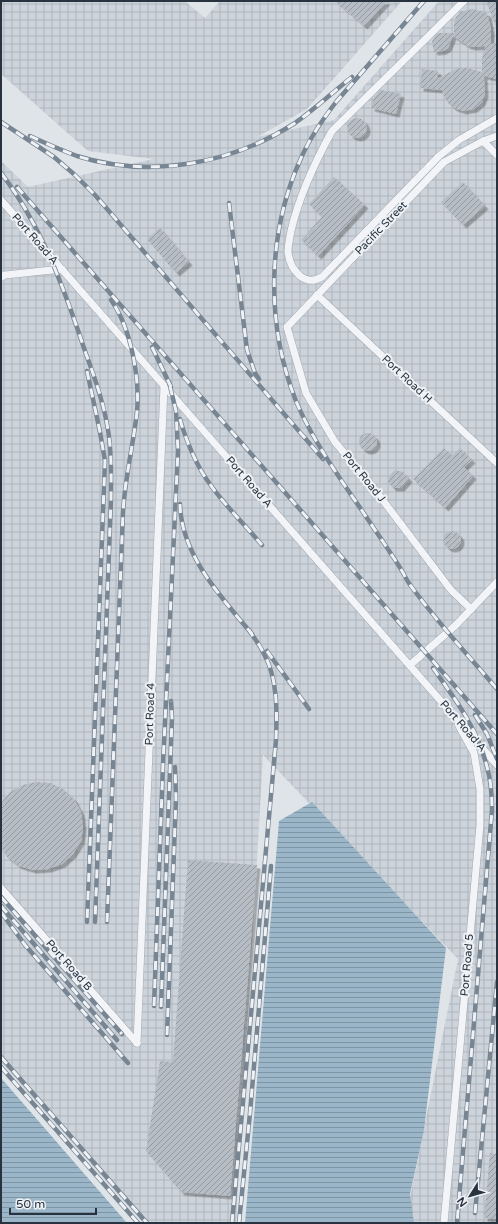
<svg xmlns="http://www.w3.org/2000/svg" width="498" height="1224" font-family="'Varela Round',sans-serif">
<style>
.industrial{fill:url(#industrial-grid)}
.water{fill:url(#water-rules)}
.building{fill:url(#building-hatch);filter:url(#shadow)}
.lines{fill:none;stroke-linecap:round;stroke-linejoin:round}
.service-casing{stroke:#a4abb2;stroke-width:8}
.service{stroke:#f2f4f7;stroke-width:7}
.rail-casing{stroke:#788592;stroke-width:4.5}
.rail{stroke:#eef2f6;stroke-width:3;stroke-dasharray:9;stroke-linecap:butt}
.labels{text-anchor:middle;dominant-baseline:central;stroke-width:4;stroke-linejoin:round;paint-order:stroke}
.street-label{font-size:11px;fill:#28333f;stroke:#eef2f6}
</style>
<defs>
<pattern id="industrial-grid" width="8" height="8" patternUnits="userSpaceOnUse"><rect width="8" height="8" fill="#cdd3da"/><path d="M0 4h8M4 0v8" fill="none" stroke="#b0b6bc"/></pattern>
<pattern id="water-rules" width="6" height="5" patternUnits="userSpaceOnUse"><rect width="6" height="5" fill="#9ab6c8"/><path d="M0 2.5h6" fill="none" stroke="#7e95a4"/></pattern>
<pattern id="building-hatch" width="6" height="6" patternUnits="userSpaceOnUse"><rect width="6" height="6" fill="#b6bdc5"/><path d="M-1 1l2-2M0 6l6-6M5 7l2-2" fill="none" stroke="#949aa1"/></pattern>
<filter id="shadow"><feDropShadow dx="3.5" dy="3.5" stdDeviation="0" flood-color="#0004"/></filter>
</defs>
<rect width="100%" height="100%" fill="#dfe4e8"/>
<path class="industrial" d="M1 1H185L205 18 220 1H402L307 109 257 137 334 120 439 1H497V1223H405L458 959 263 755 236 1223H143L1 1062V161L28 187 153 159 88 151 1 74Z"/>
<g class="water">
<path d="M312 802 446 948 424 1130 410 1194 414 1223H245L279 821Z"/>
<path d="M1 1078 127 1223H1Z"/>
</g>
<g class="building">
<path d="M335 1H387L364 26Z"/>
<path d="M486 1H497V27H496Z"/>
<path d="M473 9 487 13 491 29V44L497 43V79L484 76 485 94 482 102 474 109 463 111 454 108 449 104 445 98 442 90 420 88 422 69 438 71 437 79 458 68H467L482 72V59L485 46 474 47 468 46 453 36 448 48 443 51 434 52 432 42 433 39 438 33H454V24L456 17 463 11Z"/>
<path d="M381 90 401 94 396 114 371 108 374 97Z"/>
<circle cx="357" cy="128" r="10"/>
<path d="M334 177 365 205 318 256 301 240 322 217 309 204Z"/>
<path d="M463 182 485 206 463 225 441 202Z"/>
<path d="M160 228 189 262 176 273 147 239Z"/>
<circle cx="368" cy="442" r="9"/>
<path d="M444 448 452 456 460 448 472 460 464 467 473 476 445 508 413 479Z"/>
<path d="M395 470 403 472 409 479 401 488H393L388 482 390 475Z"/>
<circle cx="452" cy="540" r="9"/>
<path d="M36 782 50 783 63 789 74 799 81 812 83 827 81 841 73 854 62 864 48 869 33 870 19 866 7 857 1 847V803L10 792 23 785Z"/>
<path d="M188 860 257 865 230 1196 181 1192 146 1151 160 1061 173 1062Z"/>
<path d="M490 1153 497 1154V1219L484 1218Z"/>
</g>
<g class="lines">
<g class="service-casing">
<g id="service">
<path d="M464 1 332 131C315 162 299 196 291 231 290 237 288 245 288 252 289 262 292 269 300 276 308 282 314 281 322 277L439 156 459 140 497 118"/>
<path d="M483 141 497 155"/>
<path d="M1 200 497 765"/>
<path d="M1 277 5 275 62 269"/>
<path d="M317 295 497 463"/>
<path d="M471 609 451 590 372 486 335 442 306 393 287 327 444 162 483 141 497 136"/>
<path d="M410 665 456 625 497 582"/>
<path d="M1 888 137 1043"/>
<path d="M137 1043 164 386"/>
<path d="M444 1223 480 825V789L474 753 459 726"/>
</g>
</g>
<use href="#service" class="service"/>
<g class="rail-casing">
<g id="rail">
<path d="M424 1 336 102C323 119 311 136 302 156 267 231 265 323 296 401 313 442 342 481 367 518 379 536 391 553 402 571 405 576 407 581 411 586 437 622 468 655 497 689"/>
<path d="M1 122 54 157 75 175 95 195 323 459"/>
<path d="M30 136C45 143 61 150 77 156 150 179 232 164 295 123 315 109 333 92 352 77"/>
<path d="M1 173C42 226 65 291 86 354 95 378 104 404 108 430 112 453 111 476 111 500L95 922"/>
<path d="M17 187 497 734"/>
<path d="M229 203 247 350 255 373 259 379"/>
<path d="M152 347 171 387"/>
<path d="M87 371 100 432 105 461 87 922"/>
<path d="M180 419C184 434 190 449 197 463 212 493 240 519 262 545"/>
<path d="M180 504C181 555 222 598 252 634"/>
<path d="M267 651 309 709"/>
<path d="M433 668C455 699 478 729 487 767 491 781 492 795 492 810L457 1223"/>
<path d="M475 715 487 734 497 759"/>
<path d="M1 897 122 1034"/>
<path d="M1 906 117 1040"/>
<path d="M1 912 25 945 128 1063"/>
<path d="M107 922 123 512C125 478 133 446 137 412 140 378 131 328 111 300"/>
<path d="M154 1006 163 764 178 451 176 411 169 382"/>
<path d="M161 1007 172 718 171 701"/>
<path d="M167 1035 176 798 175 767"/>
<path d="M1 1057 147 1223"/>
<path d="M1 1067 138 1223"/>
<path d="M475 1213 497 982"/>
<path d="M232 1223 276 740C277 712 278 679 264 654 260 645 254 638 249 630"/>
<path d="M239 1223 250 1113 271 866"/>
</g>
</g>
<use href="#rail" class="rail"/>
</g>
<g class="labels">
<g class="street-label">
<text transform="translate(381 228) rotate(-46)">Pacific Street</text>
<text transform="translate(35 239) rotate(49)">Port Road A</text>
<text transform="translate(407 379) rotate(43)">Port Road H</text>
<text transform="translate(364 477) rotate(51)">Port Road J</text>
<text transform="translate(249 482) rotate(49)">Port Road A</text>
<text transform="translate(150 714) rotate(-88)">Port Road 4</text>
<text transform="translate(463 726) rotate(49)">Port Road A</text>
<text transform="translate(69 965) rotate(49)">Port Road B</text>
<text transform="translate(467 965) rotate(-85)">Port Road 5</text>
</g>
</g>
<rect width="498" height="1224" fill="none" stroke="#28333f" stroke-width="4"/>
<g transform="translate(470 1196) rotate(233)" stroke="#eef2f6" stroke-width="3" paint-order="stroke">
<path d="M0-3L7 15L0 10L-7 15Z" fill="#28333f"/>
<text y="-6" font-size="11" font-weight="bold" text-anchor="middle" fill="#28333f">N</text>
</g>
<path d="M10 1208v6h86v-6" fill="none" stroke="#28333f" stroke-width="2"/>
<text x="16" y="1208" font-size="12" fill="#28333f" stroke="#eef2f6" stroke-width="3" paint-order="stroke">50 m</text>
</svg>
